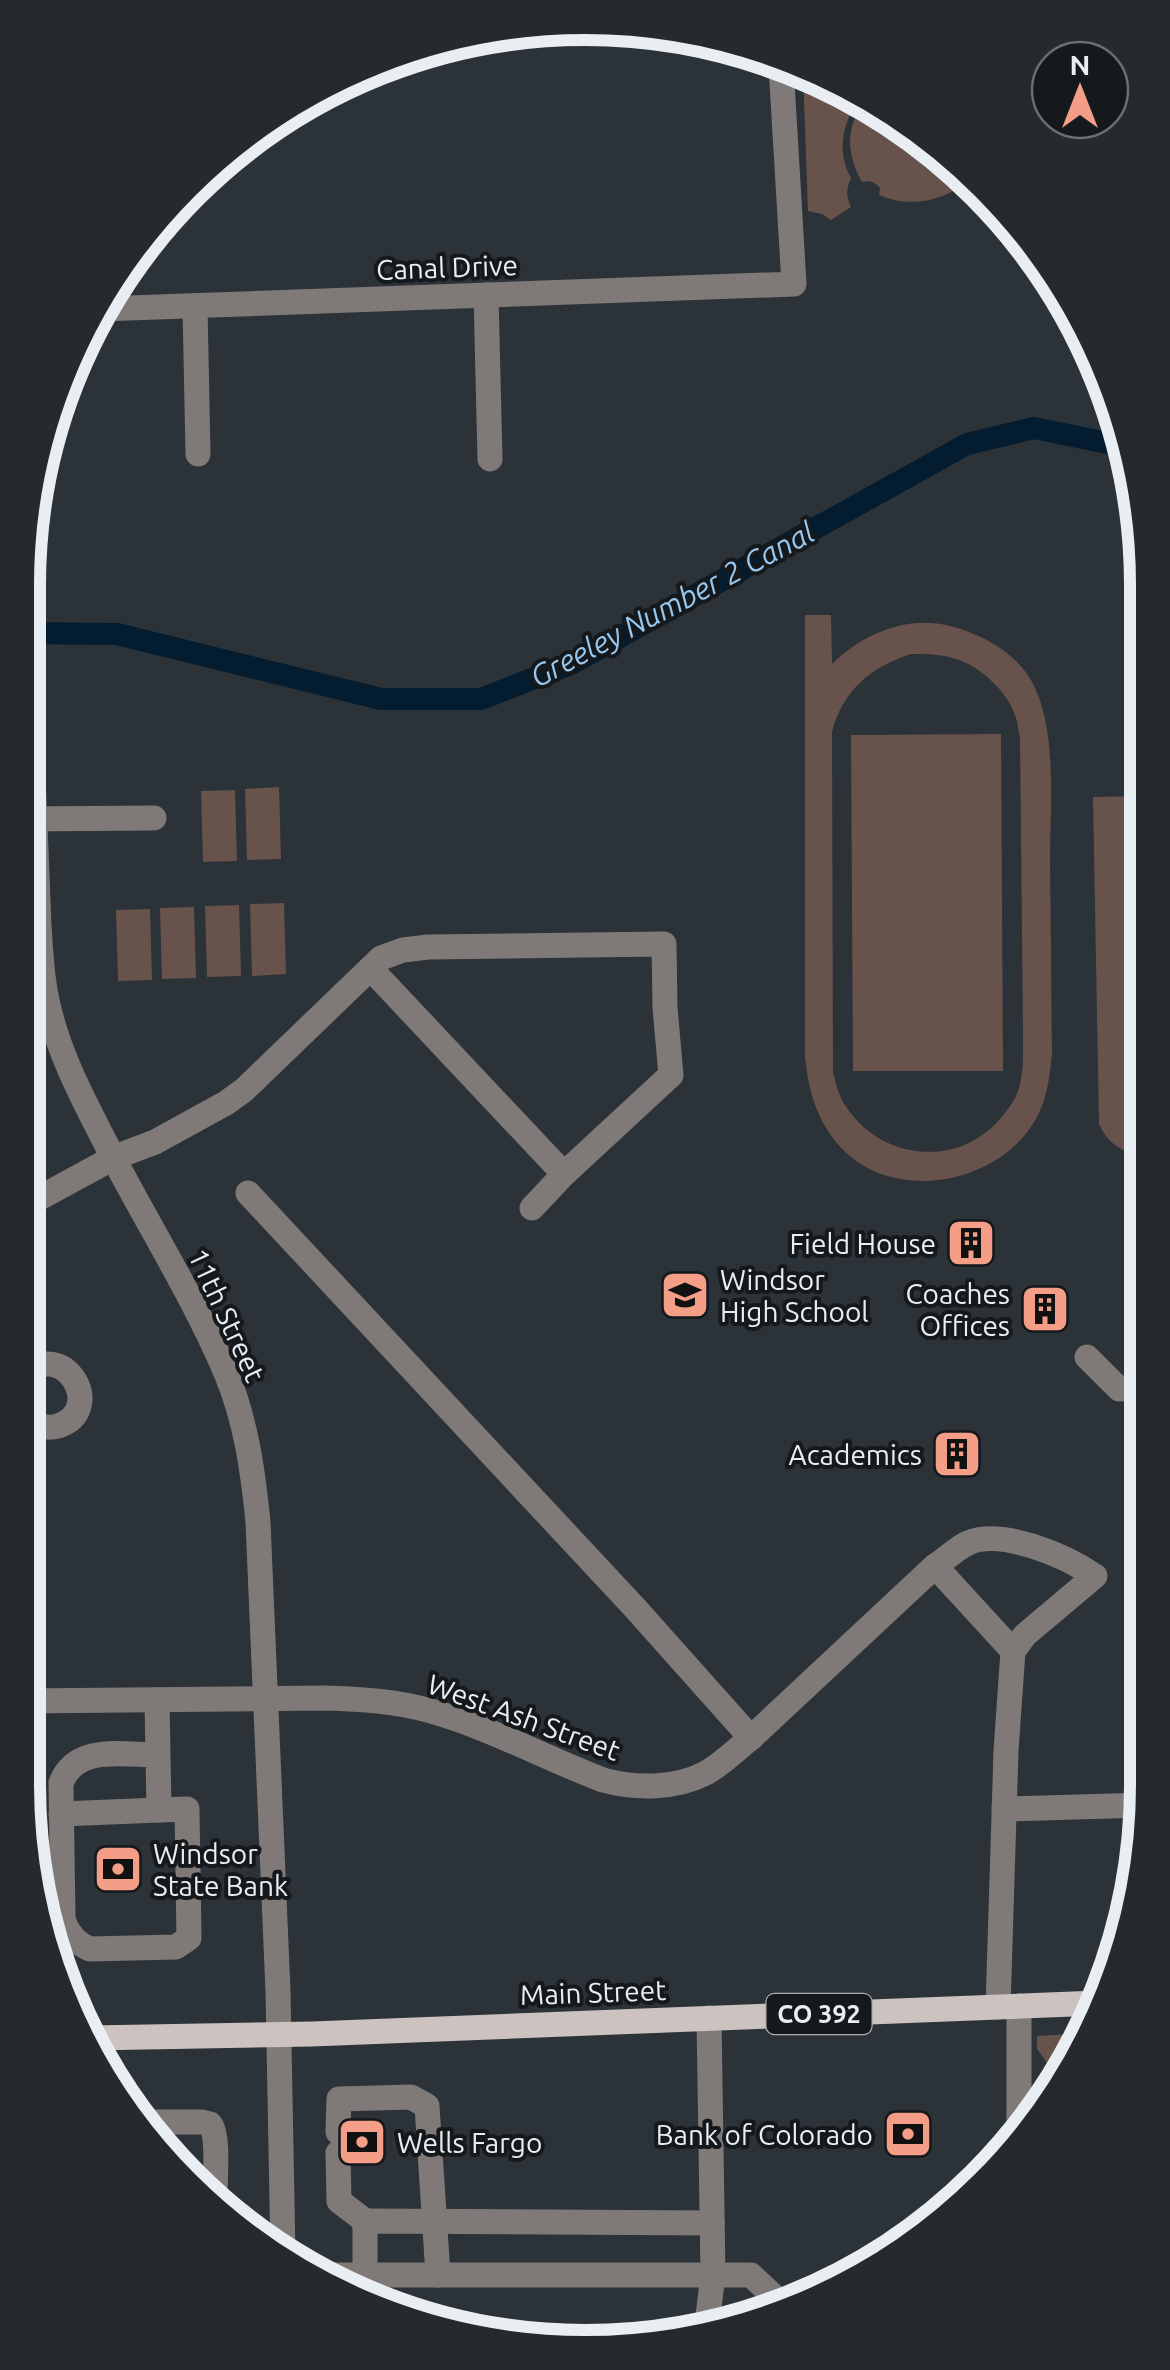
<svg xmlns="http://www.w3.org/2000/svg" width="1170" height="2370" font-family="Ubuntu,sans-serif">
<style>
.green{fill:#68524c;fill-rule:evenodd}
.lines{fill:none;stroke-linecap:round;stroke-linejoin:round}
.canal{stroke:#031c2f;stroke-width:22}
.minor{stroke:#7f7a78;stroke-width:25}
.major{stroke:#ccc2bf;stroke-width:25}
.labels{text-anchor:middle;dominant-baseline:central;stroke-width:8;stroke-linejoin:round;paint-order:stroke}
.shield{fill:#16191c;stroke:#aaaeb2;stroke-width:2.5}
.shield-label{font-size:25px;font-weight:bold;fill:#e9eef2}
.street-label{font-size:28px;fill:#e9eef2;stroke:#16191c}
.poi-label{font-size:28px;fill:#e9eef2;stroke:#16191c;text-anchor:end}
.water-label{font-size:30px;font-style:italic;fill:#97c8f1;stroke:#16191c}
.rim{fill:none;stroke:#e9eef2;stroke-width:12}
</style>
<rect width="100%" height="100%" fill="#2b3238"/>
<g class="green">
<path d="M803 72 833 80 859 98C843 124 836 150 851 178 846 189 846 196 851 207L831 220 822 214 808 211Z"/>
<path d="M866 102 955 162 970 179C944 201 911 209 879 195L880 188C875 182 870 180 862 182 847 155 844 126 866 102Z"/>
<path d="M805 615H831L832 664C863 634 906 615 950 626 981 634 1014 651 1031 680 1058 726 1050 808 1050 861 1051 925 1051 989 1052 1053 1050 1073 1048 1094 1039 1113 1004 1186 888 1207 836 1142 815 1116 808 1087 805 1056ZM911 654C927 654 943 654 959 660 982 668 1007 692 1015 715 1018 722 1018 731 1020 738L1023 1034C1023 1052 1024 1070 1019 1088 1016 1099 1007 1111 999 1120 957 1168 882 1160 847 1108 839 1097 836 1084 833 1072L832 732C843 690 871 667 911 654Z"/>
<path d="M1001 734 1003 1071H853L851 735Z"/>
<path d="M279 787 281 859 247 860 245 789Z"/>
<path d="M235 790 237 861 203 862 201 791Z"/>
<path d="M1144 796 1145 1154C1123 1154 1108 1144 1099 1124L1093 797Z"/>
<path d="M284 903 286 974 252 976 250 904Z"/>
<path d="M239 905 241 976 207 977 205 906Z"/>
<path d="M194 907 196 978 162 979 160 908Z"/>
<path d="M150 909 152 980 118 981 116 910Z"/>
<path d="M1090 2033 1058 2078 1037 2049V2036Z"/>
</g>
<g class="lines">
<path class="canal" d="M24 633 117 634 381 699H481L573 663 967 444 1034 428 1127 447"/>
<g class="minor">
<path d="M486 295 490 459"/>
<path d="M195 306 198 454"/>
<path d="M101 309 794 284 781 66"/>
<path d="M24 546 39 926C41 954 42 982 49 1009 60 1055 81 1095 102 1136 142 1215 191 1291 226 1373 246 1420 253 1472 258 1522L278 1991 283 2254"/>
<path d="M23 819 154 818"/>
<path d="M371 969 564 1174"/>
<path d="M248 1193 635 1608 751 1738 935 1566 1013 1651 1006 1751 998 2007"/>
<path d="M23 1207 113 1158 155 1142 226 1103 244 1090 381 958 403 950 428 947 664 944 665 1008 671 1075 564 1174 532 1208"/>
<path d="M1087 1357 1119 1389 1145 1386"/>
<path d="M23 1414C32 1424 44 1430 58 1426 108 1410 62 1334 23 1377"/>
<path d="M935 1566C946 1559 957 1548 968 1543 1002 1528 1066 1556 1095 1576L1025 1635 1013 1651"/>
<path d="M157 1700 159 1810 187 1809 189 1938 176 1947 90 1949C76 1943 68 1934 63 1919L61 1783C76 1744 123 1755 158 1755"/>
<path d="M23 1701 324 1698C360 1699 396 1701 431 1711 491 1728 545 1758 603 1780 636 1789 675 1789 706 1773 722 1764 737 1749 751 1738"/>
<path d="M1004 1809 1146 1805"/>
<path d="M61 1814 159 1810"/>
<path d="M1019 2006V2131"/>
<path d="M136 2122H202C205 2123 208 2123 210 2124 219 2132 215 2181 215 2194"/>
<path d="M338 2132 339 2099 411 2097 427 2106 438 2275"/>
<path d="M338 2153 339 2201 365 2221"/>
<path d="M313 2275H751L783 2305"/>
<path d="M365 2275V2221L712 2223"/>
<path d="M704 2329 707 2324 713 2275 709 2018"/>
</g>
<path class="major" d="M91 2038 312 2034 1098 2003"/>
</g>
<defs>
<g id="building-square" transform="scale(2.5)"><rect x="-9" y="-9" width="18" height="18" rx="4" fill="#f49e88" stroke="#16191c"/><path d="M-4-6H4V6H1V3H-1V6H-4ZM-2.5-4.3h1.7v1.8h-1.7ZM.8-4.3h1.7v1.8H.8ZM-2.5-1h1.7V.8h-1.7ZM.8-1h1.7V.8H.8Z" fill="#111"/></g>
<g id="school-square" transform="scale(2.5)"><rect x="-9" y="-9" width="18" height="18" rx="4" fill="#f49e88" stroke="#16191c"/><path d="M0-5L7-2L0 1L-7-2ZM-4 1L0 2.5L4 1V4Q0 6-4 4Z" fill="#111"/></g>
<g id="bank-square" transform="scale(2.5)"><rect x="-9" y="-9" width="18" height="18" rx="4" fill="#f49e88" stroke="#16191c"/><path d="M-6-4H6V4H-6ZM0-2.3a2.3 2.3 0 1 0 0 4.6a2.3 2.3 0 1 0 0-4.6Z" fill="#111"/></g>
</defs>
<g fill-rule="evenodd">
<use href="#building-square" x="971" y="1243"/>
<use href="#school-square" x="685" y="1295"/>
<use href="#building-square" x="1045" y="1309"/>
<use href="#building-square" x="957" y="1454"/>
<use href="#bank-square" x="118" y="1869"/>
<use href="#bank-square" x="908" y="2134"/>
<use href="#bank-square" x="362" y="2142"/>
</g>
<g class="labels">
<rect class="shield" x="766.5" y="1994" width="105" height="40" rx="8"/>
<g class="shield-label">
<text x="819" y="2014">CO 392</text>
</g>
<g class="street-label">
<text transform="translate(447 267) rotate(-2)">Canal Drive</text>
<text transform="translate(227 1315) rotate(65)">11th Street</text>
<text transform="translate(524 1717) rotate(20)">West Ash Street</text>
<text transform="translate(593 1992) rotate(-2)">Main Street</text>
</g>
<g class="poi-label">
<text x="936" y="1243">Field House</text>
<text x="720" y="1279" text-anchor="start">Windsor<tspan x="720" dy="32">High School</tspan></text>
<text x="1010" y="1293">Coaches<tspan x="1010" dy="32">Offices</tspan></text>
<text x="922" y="1454">Academics</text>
<text x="153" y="1853" text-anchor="start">Windsor<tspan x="153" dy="32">State Bank</tspan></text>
<text x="873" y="2134">Bank of Colorado</text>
<text x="397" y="2142" text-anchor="start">Wells Fargo</text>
</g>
<g class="water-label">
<text transform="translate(672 604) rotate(-28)">Greeley Number 2 Canal</text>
</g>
</g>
<path d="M0 0H1170V2370H0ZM585 40H585A545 545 0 0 1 1130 585V1785A545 545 0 0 1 585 2330H585A545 545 0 0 1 40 1785V585A545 545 0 0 1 585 40Z" fill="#272a2d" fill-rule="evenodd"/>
<path class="rim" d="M585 40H585A545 545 0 0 1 1130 585V1785A545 545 0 0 1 585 2330H585A545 545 0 0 1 40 1785V585A545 545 0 0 1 585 40Z"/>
<g transform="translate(1080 90)"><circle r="48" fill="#16191c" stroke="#6a6e72" stroke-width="2.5"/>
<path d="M0-8L18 38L0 25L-18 38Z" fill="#f49e88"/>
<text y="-15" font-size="28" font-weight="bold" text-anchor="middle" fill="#e9eef2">N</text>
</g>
</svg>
